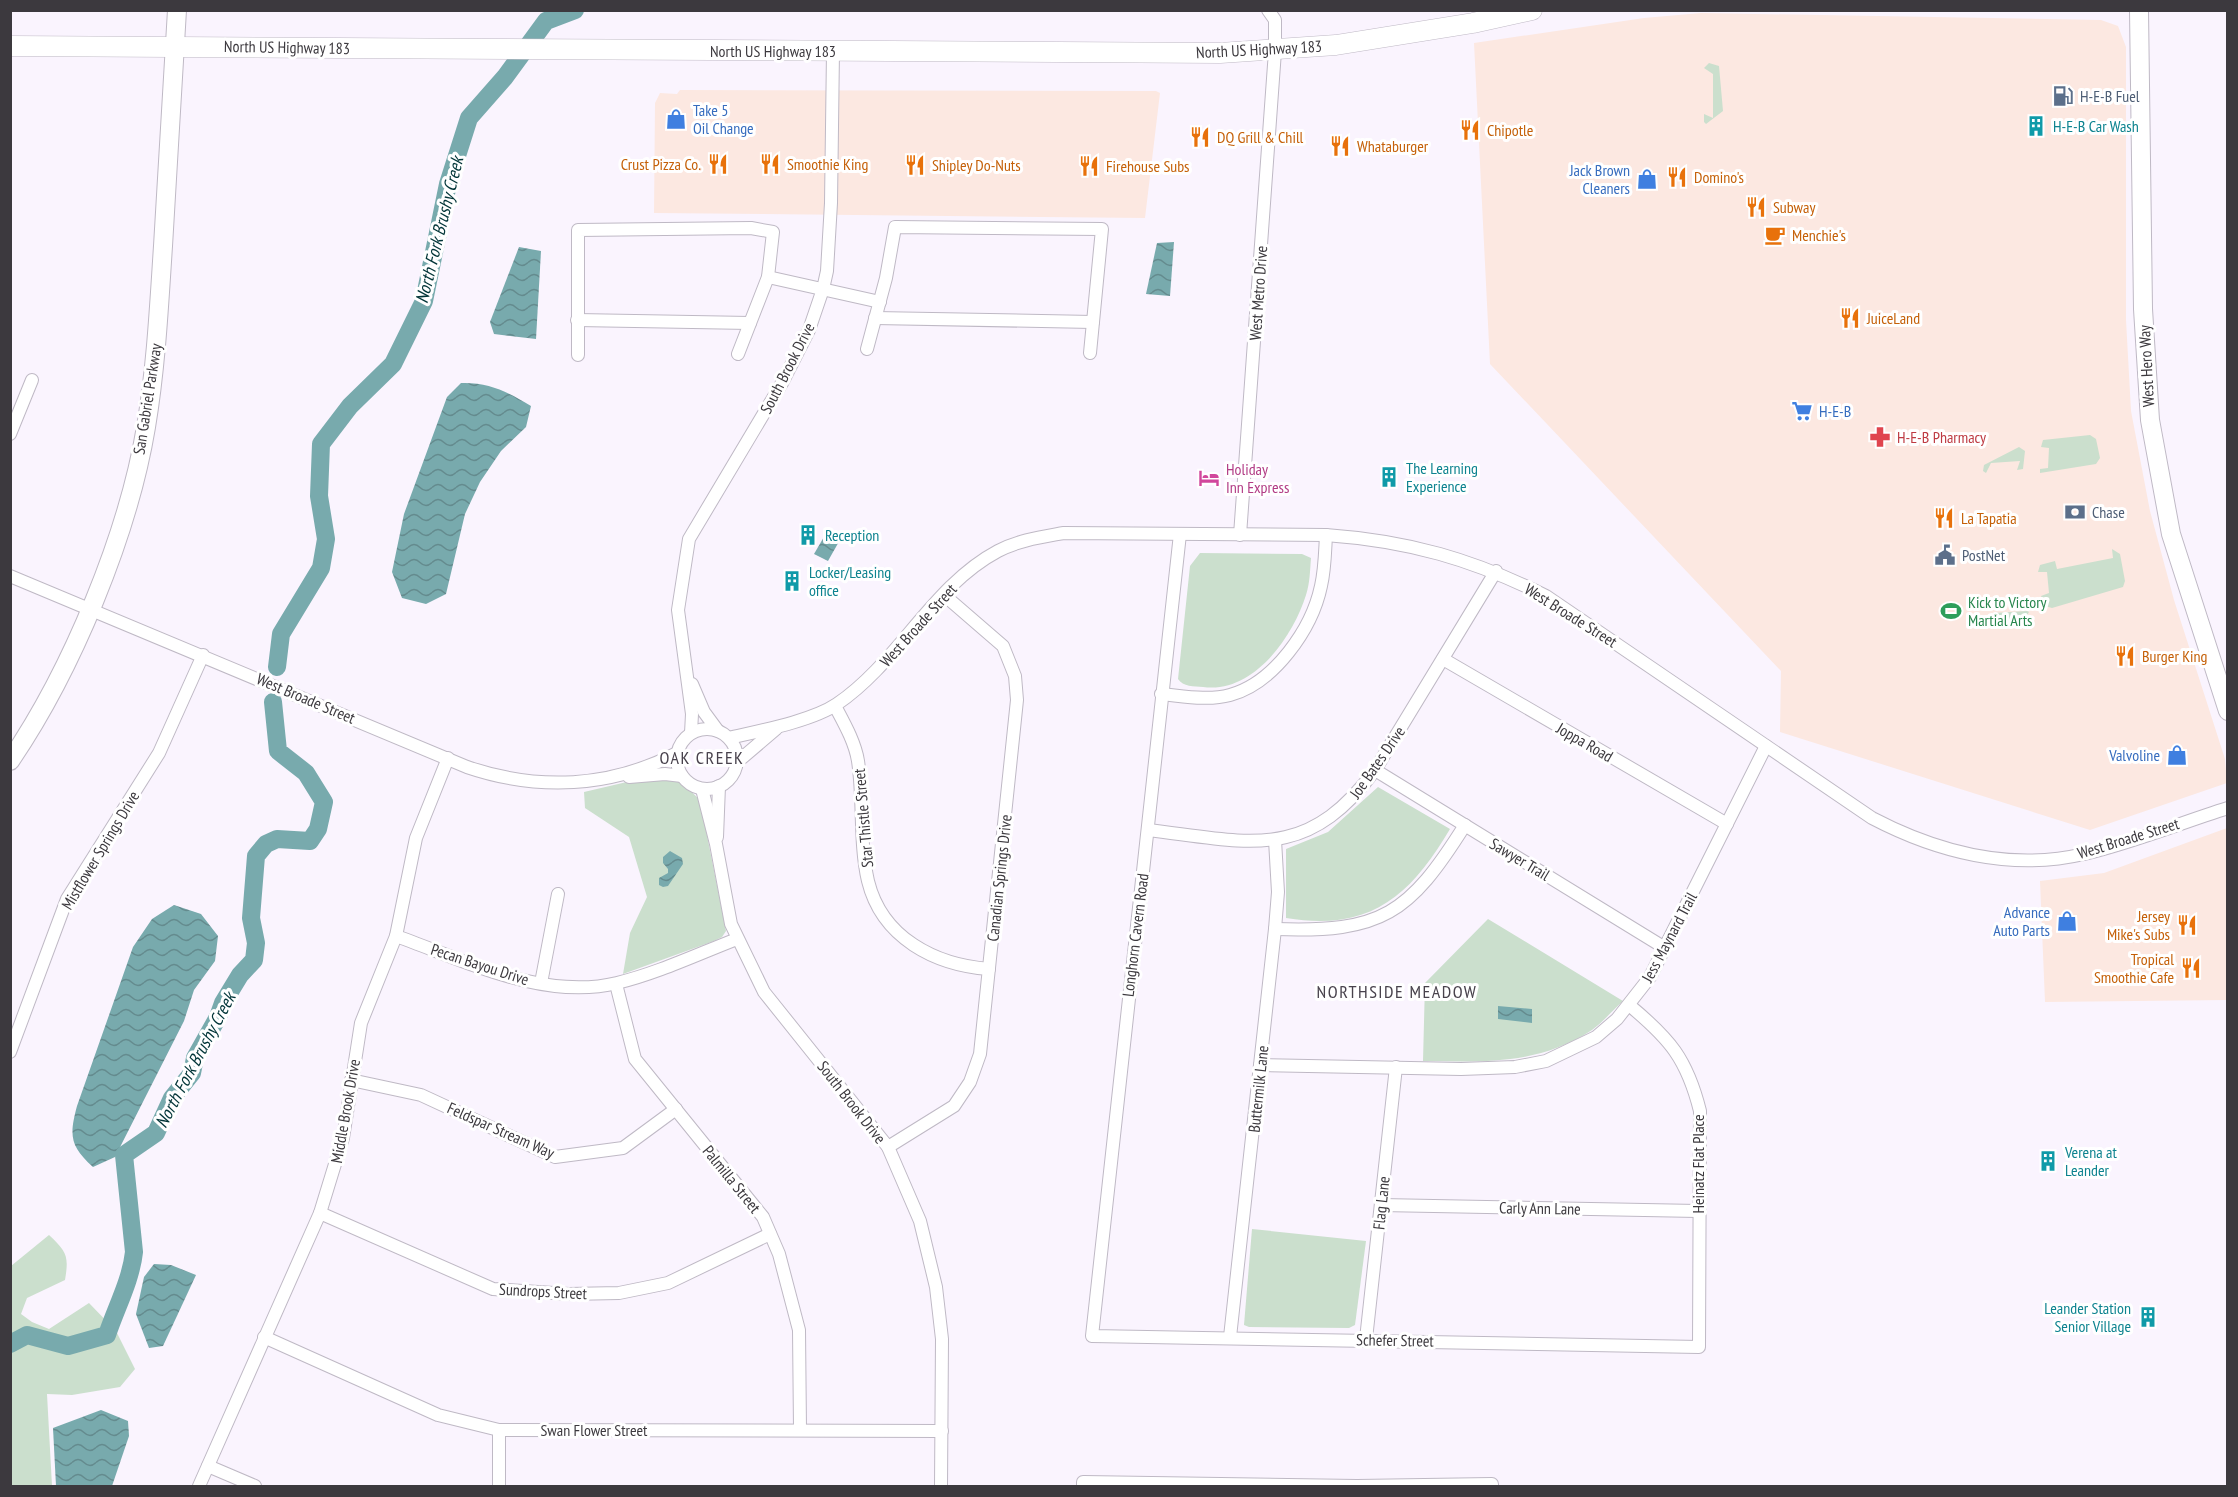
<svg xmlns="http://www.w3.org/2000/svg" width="2238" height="1497" font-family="'PT Sans Narrow',sans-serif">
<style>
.commercial{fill:#fce8e1}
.green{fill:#cbdfcd}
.water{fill:url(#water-waves)}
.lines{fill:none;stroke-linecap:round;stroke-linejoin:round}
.river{stroke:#78aaad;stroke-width:18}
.street-casing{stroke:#bfb9c5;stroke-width:14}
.secondary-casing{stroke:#bfb9c5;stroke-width:20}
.primary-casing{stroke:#bfb9c5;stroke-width:21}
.street{stroke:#fff;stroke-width:12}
.secondary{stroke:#fff;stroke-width:18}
.primary{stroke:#fff;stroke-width:20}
.labels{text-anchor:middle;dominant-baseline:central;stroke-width:6;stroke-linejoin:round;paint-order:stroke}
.street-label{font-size:16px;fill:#3c393e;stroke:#fff}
.service-label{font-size:16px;fill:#4e5e75;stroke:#fff;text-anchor:start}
.shop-label{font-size:16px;fill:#366cbe;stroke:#fff;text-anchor:end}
.culture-label{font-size:16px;fill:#0d838f;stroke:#fff;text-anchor:start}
.food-label{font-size:16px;fill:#c56008;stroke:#fff;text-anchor:start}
.health-label{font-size:16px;fill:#be3a42;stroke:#fff;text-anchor:start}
.hotel-label{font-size:16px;fill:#b23c85;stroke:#fff;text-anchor:start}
.leisure-label{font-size:16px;fill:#27864d;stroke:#fff;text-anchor:start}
.water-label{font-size:18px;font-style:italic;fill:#013437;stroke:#fff}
.neighbourhood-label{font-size:18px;letter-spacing:1.5px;fill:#48424c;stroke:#fff}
</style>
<defs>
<pattern id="water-waves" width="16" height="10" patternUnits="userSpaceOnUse" patternTransform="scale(1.5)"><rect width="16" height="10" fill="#78aaad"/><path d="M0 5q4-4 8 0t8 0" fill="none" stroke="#648b8e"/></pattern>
</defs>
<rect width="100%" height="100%" fill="#faf4fe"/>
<g class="commercial">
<path d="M1701 13 2101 20 2118 26 2126 47V320L2131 411 2150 511 2174 600 2225 759 2227 783 2090 830 1780 732 1781 671 1490 364 1474 43 1644 18Z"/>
<path d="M680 90 1156 91 1160 93 1145 218 654 213 655 103 660 93 677 94Z"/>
<path d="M2227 828V1000L2045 1002 2040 881 2104 873Z"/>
</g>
<g class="green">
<path d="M1709 63 1719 66 1723 111 1706 124 1704 122V114L1713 118V74L1704 68Z"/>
<path d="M2090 435 2096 439 2100 458 2096 464 2040 473V469L2048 468 2049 448 2041 447 2043 440Z"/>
<path d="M2019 447 2025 451 2023 469 2017 470 2020 461 1991 463 1986 473 1983 471 1984 465Z"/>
<path d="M2112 549 2120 554 2125 581 2123 587 2052 608 2045 606 2041 596 2049 593 2047 572H2038L2040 565 2055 561 2057 569 2113 558Z"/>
<path d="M1200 553 1302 554 1311 558C1310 570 1310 583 1306 595 1293 637 1253 694 1203 687 1194 686 1183 687 1178 679L1190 566Z"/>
<path d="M2027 611 2029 612 2026 617 1997 623 1993 620 1994 613Z"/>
<path d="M678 779 700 800 726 931 722 937 714 941 623 974 630 933 647 897 629 837 585 808 584 792 631 781Z"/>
<path d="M1378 787 1450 829C1410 897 1369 932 1286 918V849L1328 832Z"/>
<path d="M1488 919 1623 1001C1613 1010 1603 1022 1592 1030 1538 1065 1485 1062 1423 1061L1425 983Z"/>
<path d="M1252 1229 1366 1241 1355 1325 1349 1328 1249 1327 1244 1325Z"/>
<path d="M49 1235C67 1252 69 1256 65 1280L27 1298 21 1314 32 1322 49 1329 89 1303 116 1331 135 1369 120 1387 72 1395 47 1394 52 1486H11V1266Z"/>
</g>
<g class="water">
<path d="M1174 242 1170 296 1146 294 1157 243Z"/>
<path d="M519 247 541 251 536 339 494 334 490 322Z"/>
<path d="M461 383C489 382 508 392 531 406L526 427 501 451 480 482 465 514 446 594 426 604 402 598 392 572 404 514 447 397Z"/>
<path d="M828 530 841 538 828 561 814 554Z"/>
<path d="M670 851 682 858 683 864 668 886 663 887 659 885V878L668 873V869L663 863V857Z"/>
<path d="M174 905 201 914 218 936 215 961 194 990 184 1021 115 1157 93 1167C70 1146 69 1136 77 1106L133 947 152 919Z"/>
<path d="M1498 1006 1532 1009V1023L1498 1019Z"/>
<path d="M154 1264 171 1265 196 1275 163 1346 149 1348 136 1314 144 1277Z"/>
<path d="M101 1410 128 1421 129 1436 112 1486H56L53 1428Z"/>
</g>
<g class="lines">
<g class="river">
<path d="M277 667 281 634 321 568 326 539 319 496 321 444 350 406 393 364 424 301 448 184 469 118 505 77 546 21 575 10"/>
<path d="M10 1344 27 1335 68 1346 107 1335C116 1308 131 1280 134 1252L124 1155 156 1133 172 1098 192 1073 195 1058 218 1017 223 1003 240 975 254 960 256 943 251 918 256 856 266 844 277 839 310 841 318 829 324 802 306 773 278 751 273 702"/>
</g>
<g class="street-casing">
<g id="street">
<path d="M768 277 880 302"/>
<path d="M875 318 1093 322"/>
<path d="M577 320 750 323"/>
<path d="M867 349 886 278 895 227 1102 229 1090 353"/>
<path d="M578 355V230L751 228 773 232 768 277 738 354"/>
<path d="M10 434 32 380"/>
<path d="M1180 534 1092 1336 1699 1347 1700 1111C1687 1059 1670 1039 1629 1005"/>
<path d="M1240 535 1275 51V20L1268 10"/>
<path d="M10 576 467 767C538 791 610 788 677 753"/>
<path d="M1443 659 1727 824"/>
<path d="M692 684 704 712 718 731"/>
<path d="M1161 694C1183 696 1208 701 1230 695 1274 683 1312 629 1321 586 1325 569 1325 552 1326 535"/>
<path d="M835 706C844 723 855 742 858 761 864 800 859 842 868 881 882 938 935 965 989 969"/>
<circle cx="707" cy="759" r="30"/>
<path d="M691 733 692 714 678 610 689 539 782 383 809 330 823 289 827 271 831 203 833 51"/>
<path d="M729 738C759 731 812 721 837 704 899 662 932 586 998 551 1019 540 1042 537 1064 533L1326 535C1409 541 1472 559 1546 596L1872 818C1937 852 2011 871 2084 854 2132 843 2180 823 2228 808"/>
<path d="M736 763 776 729"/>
<path d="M1375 770 1665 948"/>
<path d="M629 777 665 774 682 776"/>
<path d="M702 789 716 844 731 924 764 992 888 1147 920 1221 936 1287 942 1339 941 1486"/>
<path d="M1148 830C1249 842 1306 863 1375 770L1496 571"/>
<path d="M717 837 719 786"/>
<path d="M1275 929C1382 933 1409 914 1465 825"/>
<path d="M396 936C464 960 543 1001 617 983 658 973 698 954 737 939"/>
<path d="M541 983 558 894"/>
<path d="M616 984 635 1059 763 1217 779 1254 799 1330 800 1429"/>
<path d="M10 1052 67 899 159 753 203 655"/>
<path d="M1260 1065 1461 1069 1515 1067 1546 1061 1596 1037 1617 1019 1650 977 1766 746"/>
<path d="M351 1080 421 1095 555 1157 623 1148 676 1109"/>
<path d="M888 1147 954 1106 970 1082 980 1054 1017 700 1015 676 1003 646 944 595"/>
<path d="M1381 1205 1698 1211"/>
<path d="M320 1213 493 1289 569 1294 619 1293 668 1283 770 1234"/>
<path d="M264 1337 438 1415 499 1430 942 1431"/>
<path d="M1230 1337 1275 929 1278 892 1275 840"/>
<path d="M1366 1339 1396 1067"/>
<path d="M208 1466 255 1486"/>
<path d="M199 1486 320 1213 343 1138 361 1023 396 936 416 838 448 758"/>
<path d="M499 1486V1430"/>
<path d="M1083 1486V1482L1357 1486 1492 1484V1486"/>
</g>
</g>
<g class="secondary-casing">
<g id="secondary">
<path d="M2139 10 2143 309 2150 420 2171 534 2228 711"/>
<path d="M10 761C72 670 128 535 146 427 156 367 159 307 163 246 168 168 172 89 177 10"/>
</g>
</g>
<g class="primary-casing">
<path id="primary" d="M10 46 1220 53 1336 45 1473 23 1532 10"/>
</g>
<use href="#street" class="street"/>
<use href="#secondary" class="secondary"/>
<use href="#primary" class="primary"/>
</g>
<defs>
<g id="fuel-bare" transform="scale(1.62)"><path d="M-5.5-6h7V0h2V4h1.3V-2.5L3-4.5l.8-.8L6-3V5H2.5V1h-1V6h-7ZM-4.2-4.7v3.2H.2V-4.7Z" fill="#5c6f8a" stroke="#fff" stroke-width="2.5" paint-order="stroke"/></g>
<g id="shop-bare" transform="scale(1.62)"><path d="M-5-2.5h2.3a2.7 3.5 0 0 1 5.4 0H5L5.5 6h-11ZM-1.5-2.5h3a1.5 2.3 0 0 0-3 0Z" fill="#3f7fe0" stroke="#fff" stroke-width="2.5" paint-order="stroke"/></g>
<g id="building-bare" transform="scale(1.62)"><path d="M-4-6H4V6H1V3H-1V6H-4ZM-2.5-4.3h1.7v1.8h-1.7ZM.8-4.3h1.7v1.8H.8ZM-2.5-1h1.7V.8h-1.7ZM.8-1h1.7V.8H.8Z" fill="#0f9aa8" stroke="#fff" stroke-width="2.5" paint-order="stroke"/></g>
<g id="restaurant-bare" transform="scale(1.62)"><path d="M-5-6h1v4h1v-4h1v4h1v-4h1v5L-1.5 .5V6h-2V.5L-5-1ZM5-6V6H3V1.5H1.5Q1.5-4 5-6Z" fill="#e8710a" stroke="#fff" stroke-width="2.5" paint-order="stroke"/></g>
<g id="cafe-bare" transform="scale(1.62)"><path d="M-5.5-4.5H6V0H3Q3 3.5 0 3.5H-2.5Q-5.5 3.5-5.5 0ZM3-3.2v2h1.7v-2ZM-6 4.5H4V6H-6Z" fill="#e8710a" stroke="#fff" stroke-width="2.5" paint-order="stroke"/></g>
<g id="supermarket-bare" transform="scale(1.62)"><path d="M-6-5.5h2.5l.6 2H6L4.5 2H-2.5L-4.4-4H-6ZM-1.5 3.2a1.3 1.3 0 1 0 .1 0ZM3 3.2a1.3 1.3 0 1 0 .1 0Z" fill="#3f7fe0" stroke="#fff" stroke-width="2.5" paint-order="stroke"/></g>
<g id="pharmacy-bare" transform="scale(1.62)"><path d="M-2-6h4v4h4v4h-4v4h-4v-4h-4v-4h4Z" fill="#e0444e" stroke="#fff" stroke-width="2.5" paint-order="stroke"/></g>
<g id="hotel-bare" transform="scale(1.62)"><path d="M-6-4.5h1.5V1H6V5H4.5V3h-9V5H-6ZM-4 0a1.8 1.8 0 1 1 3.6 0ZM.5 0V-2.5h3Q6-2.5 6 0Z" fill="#d1479c" stroke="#fff" stroke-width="2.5" paint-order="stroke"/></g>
<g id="bank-bare" transform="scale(1.62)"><path d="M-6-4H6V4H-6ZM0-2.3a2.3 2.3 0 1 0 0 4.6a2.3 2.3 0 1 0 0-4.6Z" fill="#5c6f8a" stroke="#fff" stroke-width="2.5" paint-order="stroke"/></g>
<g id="civic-bare" transform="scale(1.62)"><path d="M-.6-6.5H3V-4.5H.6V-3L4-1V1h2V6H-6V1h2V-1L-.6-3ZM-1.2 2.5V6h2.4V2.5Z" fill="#5c6f8a" stroke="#fff" stroke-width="2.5" paint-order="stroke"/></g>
<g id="stadium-bare" transform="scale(1.62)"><path d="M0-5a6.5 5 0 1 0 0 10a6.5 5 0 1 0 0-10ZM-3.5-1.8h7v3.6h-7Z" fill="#2e9e5b" stroke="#fff" stroke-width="2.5" paint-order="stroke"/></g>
</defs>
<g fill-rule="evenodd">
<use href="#fuel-bare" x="2063" y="96"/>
<use href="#shop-bare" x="676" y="119"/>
<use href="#building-bare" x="2036" y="126"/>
<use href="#restaurant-bare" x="1470" y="130"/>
<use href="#restaurant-bare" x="1200" y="137"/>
<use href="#restaurant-bare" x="1340" y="146"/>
<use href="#restaurant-bare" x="718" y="164"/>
<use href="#restaurant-bare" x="770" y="164"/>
<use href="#restaurant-bare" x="915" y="165"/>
<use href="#restaurant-bare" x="1089" y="166"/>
<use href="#restaurant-bare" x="1677" y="177"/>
<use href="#shop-bare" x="1647" y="179"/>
<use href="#restaurant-bare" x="1756" y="207"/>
<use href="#cafe-bare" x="1775" y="235"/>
<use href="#restaurant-bare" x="1850" y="318"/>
<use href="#supermarket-bare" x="1802" y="411"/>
<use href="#pharmacy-bare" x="1880" y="437"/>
<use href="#building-bare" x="1389" y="477"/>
<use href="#hotel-bare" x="1209" y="478"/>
<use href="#bank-bare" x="2075" y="512"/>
<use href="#restaurant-bare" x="1944" y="518"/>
<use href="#building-bare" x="808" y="535"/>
<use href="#civic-bare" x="1945" y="555"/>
<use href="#building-bare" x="792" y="581"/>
<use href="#stadium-bare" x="1951" y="611"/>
<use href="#restaurant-bare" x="2125" y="656"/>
<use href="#shop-bare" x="2177" y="755"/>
<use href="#shop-bare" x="2067" y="921"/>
<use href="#restaurant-bare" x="2187" y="925"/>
<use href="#restaurant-bare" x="2191" y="968"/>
<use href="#building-bare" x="2048" y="1161"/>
<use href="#building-bare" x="2148" y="1317"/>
</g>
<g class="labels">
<g class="street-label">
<text transform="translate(287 47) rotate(1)">North US Highway 183</text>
<text transform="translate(1259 49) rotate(-3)">North US Highway 183</text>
<text x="773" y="51">North US Highway 183</text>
<text transform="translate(1258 293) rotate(-86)">West Metro Drive</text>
<text transform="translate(2146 366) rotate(-93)">West Hero Way</text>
<text transform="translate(787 368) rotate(-63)">South Brook Drive</text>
<text transform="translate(147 399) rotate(-81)">San Gabriel Parkway</text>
<text transform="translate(1571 615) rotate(32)">West Broade Street</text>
<text transform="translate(918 625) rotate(-48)">West Broade Street</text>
<text transform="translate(306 698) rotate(23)">West Broade Street</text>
<text transform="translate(1585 742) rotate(30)">Joppa Road</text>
<text transform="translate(1377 762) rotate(-55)">Joe Bates Drive</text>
<text transform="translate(863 818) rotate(-95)">Star Thistle Street</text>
<text transform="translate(2128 838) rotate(-17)">West Broade Street</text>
<text transform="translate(100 850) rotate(-59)">Mistflower Springs Drive</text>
<text transform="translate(1520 859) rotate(31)">Sawyer Trail</text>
<text transform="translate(999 878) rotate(-84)">Canadian Springs Drive</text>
<text transform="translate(1135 935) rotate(-83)">Longhorn Cavern Road</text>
<text transform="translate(1669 937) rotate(-62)">Jess Maynard Trail</text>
<text transform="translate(480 964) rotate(18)">Pecan Bayou Drive</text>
<text transform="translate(1258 1089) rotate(-84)">Buttermilk Lane</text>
<text transform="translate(852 1102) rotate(52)">South Brook Drive</text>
<text transform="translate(345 1111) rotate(-80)">Middle Brook Drive</text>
<text transform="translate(501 1130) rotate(24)">Feldspar Stream Way</text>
<text transform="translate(1698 1164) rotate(-90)">Heinatz Flat Place</text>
<text transform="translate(732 1179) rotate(51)">Palmilla Street</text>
<text transform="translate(1381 1203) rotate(-84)">Flag Lane</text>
<text transform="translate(1540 1208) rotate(1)">Carly Ann Lane</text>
<text transform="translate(543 1291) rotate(3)">Sundrops Street</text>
<text transform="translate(1395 1340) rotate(1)">Schefer Street</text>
<text x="594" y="1430">Swan Flower Street</text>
</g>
<g class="service-label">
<text x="2080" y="96">H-E-B Fuel</text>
<text x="2092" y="512">Chase</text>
<text x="1962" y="555">PostNet</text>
</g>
<g class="shop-label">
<text x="693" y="110" text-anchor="start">Take 5<tspan x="693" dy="18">Oil Change</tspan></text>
<text x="1630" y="170">Jack Brown<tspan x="1630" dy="18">Cleaners</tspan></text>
<text x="1819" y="411" text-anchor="start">H-E-B</text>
<text x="2160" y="755">Valvoline</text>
<text x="2050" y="912">Advance<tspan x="2050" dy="18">Auto Parts</tspan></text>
</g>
<g class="culture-label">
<text x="2053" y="126">H-E-B Car Wash</text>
<text x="1406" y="468">The Learning<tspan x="1406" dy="18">Experience</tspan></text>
<text x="825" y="535">Reception</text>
<text x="809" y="572">Locker/Leasing<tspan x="809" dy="18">office</tspan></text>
<text x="2065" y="1152">Verena at<tspan x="2065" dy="18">Leander</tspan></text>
<text x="2131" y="1308" text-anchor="end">Leander Station<tspan x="2131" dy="18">Senior Village</tspan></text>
</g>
<g class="food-label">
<text x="1487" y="130">Chipotle</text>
<text x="1217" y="137">DQ Grill &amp; Chill</text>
<text x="1357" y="146">Whataburger</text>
<text x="701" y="164" text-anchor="end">Crust Pizza Co.</text>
<text x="787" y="164">Smoothie King</text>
<text x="932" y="165">Shipley Do-Nuts</text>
<text x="1106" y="166">Firehouse Subs</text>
<text x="1694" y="177">Domino's</text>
<text x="1773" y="207">Subway</text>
<text x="1792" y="235">Menchie's</text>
<text x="1867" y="318">JuiceLand</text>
<text x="1961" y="518">La Tapatia</text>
<text x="2142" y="656">Burger King</text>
<text x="2170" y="916" text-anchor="end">Jersey<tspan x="2170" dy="18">Mike's Subs</tspan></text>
<text x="2174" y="959" text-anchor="end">Tropical<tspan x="2174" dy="18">Smoothie Cafe</tspan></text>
</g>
<g class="health-label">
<text x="1897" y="437">H-E-B Pharmacy</text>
</g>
<g class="hotel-label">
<text x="1226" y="469">Holiday<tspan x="1226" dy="18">Inn Express</tspan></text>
</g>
<g class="leisure-label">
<text x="1968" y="602">Kick to Victory<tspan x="1968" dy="18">Martial Arts</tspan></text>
</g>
<g class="water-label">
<text transform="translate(439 230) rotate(-76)">North Fork Brushy Creek</text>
<text transform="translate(195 1060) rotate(-62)">North Fork Brushy Creek</text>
</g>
<g class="neighbourhood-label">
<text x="702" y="757">OAK CREEK</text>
<text x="1397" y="991">NORTHSIDE MEADOW</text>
</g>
</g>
<rect width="2238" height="1497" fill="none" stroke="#3c393e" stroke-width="24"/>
</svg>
